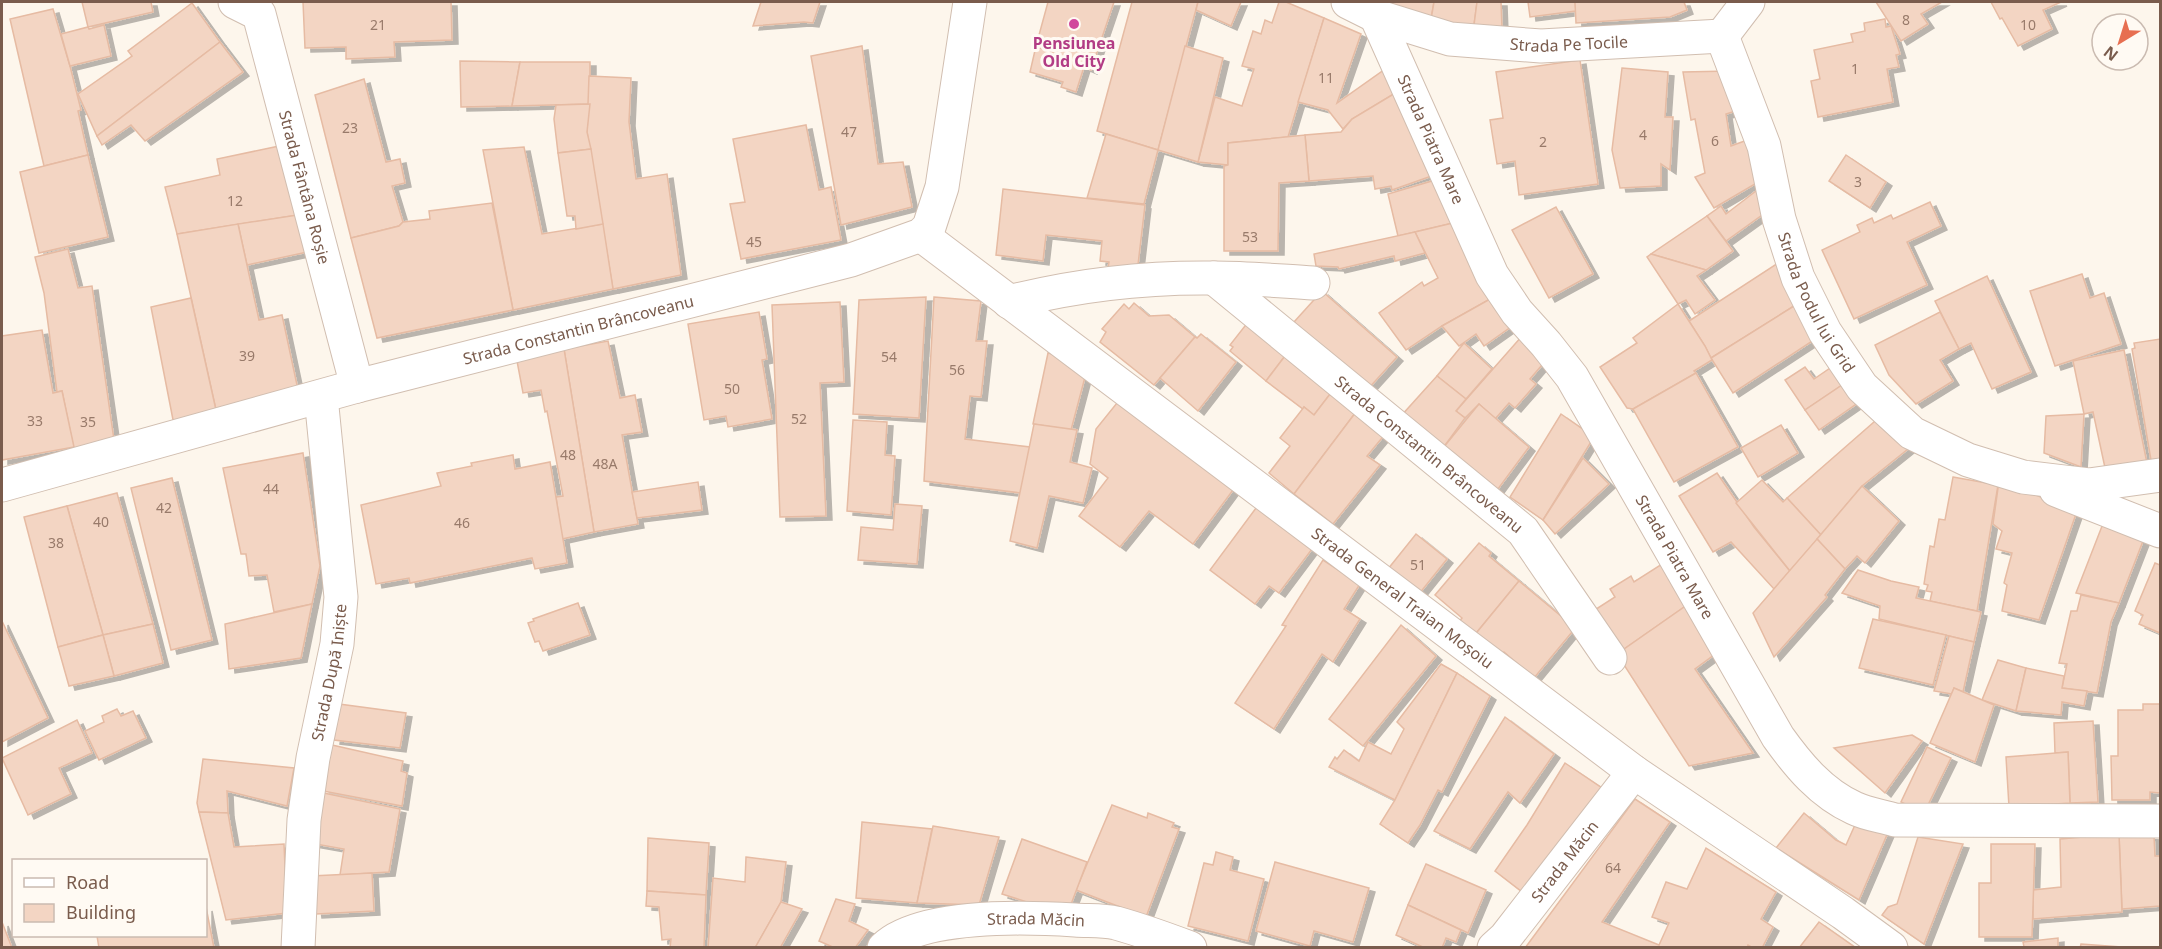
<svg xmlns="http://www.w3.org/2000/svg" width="2162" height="949" font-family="'Noto Sans',sans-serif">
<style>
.building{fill:#f3d5c3;stroke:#e6bba3;stroke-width:1.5;filter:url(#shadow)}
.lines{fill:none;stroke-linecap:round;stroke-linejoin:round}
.minor-casing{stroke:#d1beb0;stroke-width:35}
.minor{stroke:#fff;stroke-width:33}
.hotel-dot{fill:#d1479c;stroke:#fffaf3;stroke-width:2}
.labels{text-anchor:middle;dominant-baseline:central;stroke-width:6;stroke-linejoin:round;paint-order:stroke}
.number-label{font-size:14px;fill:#987a6a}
.street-label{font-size:16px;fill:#7a5c4d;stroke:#fffaf3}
.hotel-label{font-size:16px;font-weight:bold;fill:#b23c85;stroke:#fffaf3}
</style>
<defs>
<filter id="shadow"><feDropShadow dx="6" dy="4" stdDeviation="0" flood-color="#0004"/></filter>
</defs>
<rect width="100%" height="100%" fill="#fdf6ec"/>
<g class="building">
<path d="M82 2H151L153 12 88 27Z"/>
<path d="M303 2H451L452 40 394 42 395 57 346 59V47L305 48Z"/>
<path d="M761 2H820L813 23 804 22 753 26Z"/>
<path d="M1048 2H1114L1091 70 1036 46Z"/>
<path d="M1132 2H1198L1158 150 1097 131Z"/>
<path d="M1198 2H1241L1231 26 1196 10Z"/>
<path d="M1279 2H1286L1324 18 1288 137 1228 143V165L1198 162 1215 97 1242 106 1254 69 1242 66 1253 31 1261 34 1265 20 1272 23Z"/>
<path d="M1369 2H1434L1430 25Z"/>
<path d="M1434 2H1477L1474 25H1430Z"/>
<path d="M1477 2H1501L1502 28 1474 25Z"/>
<path d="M1528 2H1575L1576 11 1530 17Z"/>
<path d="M1575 2H1684L1687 10 1670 17 1576 23Z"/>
<path d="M1876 2H1942L1921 14 1928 24 1901 41Z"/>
<path d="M1991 2H2061L2043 10 2052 29 2018 46 2002 18 2000 19Z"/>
<path d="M192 3 220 42 97 136 78 94 132 56 128 51Z"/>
<path d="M53 9 70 66 81 110 78 111 88 155 44 166 10 19Z"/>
<path d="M1324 18 1361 34 1337 103 1391 65 1402 89 1352 119 1343 129 1328 110 1298 102Z"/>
<path d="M1885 19 1886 27 1891 26 1900 54 1896 55 1899 67 1887 69 1893 102 1818 117 1811 81 1820 79 1814 50 1853 42 1851 34 1865 31 1864 23Z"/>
<path d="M104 25 111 56 70 66 61 34 88 27 89 29Z"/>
<path d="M220 42 243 72 145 141 131 125 102 145 97 136Z"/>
<path d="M862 46 878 164 903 162 912 207 841 225 811 56Z"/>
<path d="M1036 46 1084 67 1076 92 1061 87 1063 82 1030 72Z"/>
<path d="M1185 46 1223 58 1198 162 1158 150Z"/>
<path d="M1580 60 1598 184 1519 195 1515 161 1497 164 1490 120 1503 118 1496 72Z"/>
<path d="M460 61 520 62 512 106 461 107Z"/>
<path d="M520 62H590V104L512 106Z"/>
<path d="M1622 68 1668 72 1665 117H1673L1670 170 1661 164V186L1620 188 1612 150Z"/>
<path d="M1730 71 1742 109 1726 114 1731 146 1750 139 1767 177 1714 208 1695 177 1705 173 1695 119 1691 120 1683 72Z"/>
<path d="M589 76 631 78 629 122 636 179 667 174 681 275 613 289 587 132Z"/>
<path d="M364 79 386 162 400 159 405 183 392 186 403 222 399 226 351 238 315 95Z"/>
<path d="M1402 89 1440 173 1392 190 1391 186 1375 189 1373 176 1309 181 1305 135 1341 132 1352 119Z"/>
<path d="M590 104 587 132 591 149 558 153 554 119 556 105Z"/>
<path d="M806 125 819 190 831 187 841 240 741 259 730 204 745 202 733 139Z"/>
<path d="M1106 134 1158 150 1144 204 1087 198Z"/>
<path d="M1305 135 1309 181 1279 183 1278 251H1224V166L1228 165V143Z"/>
<path d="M289 144 304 214 177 234 165 187 220 175 217 159Z"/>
<path d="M524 147 542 234 603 224 613 289 513 310 483 150Z"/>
<path d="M591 149 603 224 576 229 575 216H567L558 153Z"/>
<path d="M88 155 108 237 39 253 20 172Z"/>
<path d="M1846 155 1886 182 1870 208 1829 181Z"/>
<path d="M1442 178 1457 222 1398 236 1388 194Z"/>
<path d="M1003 189 1145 205 1137 273 1108 269 1109 262 1100 261 1102 241 1046 235 1043 261 996 255Z"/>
<path d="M1756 191 1769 210 1726 241 1707 216 1721 206 1726 214Z"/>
<path d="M1930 202 1941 226 1907 242 1927 285 1854 319 1822 250 1860 232 1857 225 1872 218 1874 223 1891 215 1893 219Z"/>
<path d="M492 203 513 310 377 338 351 238 399 226 403 222 430 219 429 211Z"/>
<path d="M1556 207 1593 274 1549 298 1512 230Z"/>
<path d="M304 214 312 251 247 265 238 224Z"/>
<path d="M1707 216 1733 251 1706 270 1651 254Z"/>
<path d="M1457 222 1499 294 1442 326 1406 350 1379 313 1422 282 1424 286 1438 278 1415 232Z"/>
<path d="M238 224 259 320 282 315 300 399 218 419 177 234Z"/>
<path d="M1415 232 1425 253 1395 261 1394 256 1339 269 1338 267 1316 266 1314 254Z"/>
<path d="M68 249 78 288 92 286 115 447 75 455 62 391 57 392 44 293 35 257Z"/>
<path d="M1651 254 1706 270 1697 276 1715 300 1695 314 1686 300 1678 304 1647 257Z"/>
<path d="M1778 263 1802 301 1711 358 1705 346 1689 321Z"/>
<path d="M2082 274 2090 298 2104 293 2121 344 2055 366 2030 291Z"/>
<path d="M1987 276 2031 372 1992 389 1971 343 1959 349 1935 301Z"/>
<path d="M1322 291 1397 357 1368 389 1294 322Z"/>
<path d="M1499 294 1515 324 1484 346 1476 334 1459 346 1442 326Z"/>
<path d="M926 297 919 418 853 414 859 300Z"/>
<path d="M934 297 981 301 976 341H987L981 397 970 396 965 439 1030 447 1021 493 924 481Z"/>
<path d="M191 298 218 419 175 430 151 307Z"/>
<path d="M1802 301 1823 334 1733 393 1711 358Z"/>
<path d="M840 302 844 382 820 383 826 516 780 517 772 305Z"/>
<path d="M1134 303 1149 316 1169 315 1195 337 1154 385 1100 342 1106 332 1102 329 1124 304 1129 309Z"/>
<path d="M1678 304 1705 346 1712 360 1694 371 1696 373 1633 409 1627 408 1600 367 1637 343 1633 338Z"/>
<path d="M759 312 767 359 762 360 772 419 728 427 726 416 704 420 688 324Z"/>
<path d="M1940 312 1959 349 1940 360 1953 381 1916 404 1889 375 1875 345Z"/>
<path d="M1252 317 1291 348 1266 381 1230 351 1233 347 1230 345Z"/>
<path d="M42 330 53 393 62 391 74 447 2 460V336Z"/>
<path d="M1201 334 1236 362 1198 411 1160 378 1195 337 1197 338Z"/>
<path d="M1522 336 1548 358 1530 379 1536 384 1515 408 1509 403 1495 419 1479 404 1465 418 1456 411Z"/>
<path d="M2160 339V464L2152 466 2132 349 2135 348 2134 343Z"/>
<path d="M608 341 620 398 635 395 642 432 622 435 638 524 594 532 564 349Z"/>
<path d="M1464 343 1492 369 1466 399 1437 376Z"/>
<path d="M1291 348 1337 385 1314 415 1304 407 1303 409 1266 381Z"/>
<path d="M564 349 594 532 562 539 556 497 563 496 547 411 545 412 541 390 523 393 517 361Z"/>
<path d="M2124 350 2148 468 2107 477 2093 412 2084 414 2073 361Z"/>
<path d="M1048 353 1089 362 1071 430 1033 424Z"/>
<path d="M1836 364 1848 381 1805 410 1785 380 1805 367 1814 379Z"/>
<path d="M1696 373 1738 447 1674 482 1633 409Z"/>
<path d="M1437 376 1466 399 1456 411 1465 418 1443 448 1401 416Z"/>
<path d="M1848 381 1862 400 1819 430 1805 410Z"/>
<path d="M1337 385 1362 404 1294 494 1269 473 1290 446 1280 438 1304 407 1314 415Z"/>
<path d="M1121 398 1236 486 1193 544 1149 511 1120 547 1079 516 1108 478 1090 464 1096 429Z"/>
<path d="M1362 404 1391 427 1367 456 1380 465 1333 524 1294 494Z"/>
<path d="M1479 404 1529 447 1498 489 1443 448Z"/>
<path d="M1561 414 1594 437 1543 520 1510 497Z"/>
<path d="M2084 414 2081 467 2044 453 2046 416Z"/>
<path d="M1882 415 1913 445 1862 486 1821 535 1787 498Z"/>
<path d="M853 420 887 422 885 455 895 456 891 515 847 511Z"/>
<path d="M1034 424 1077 430 1070 462 1092 468 1083 503 1049 496 1037 548 1010 541Z"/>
<path d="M1781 425 1798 453 1758 477 1741 448Z"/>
<path d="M303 453 320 566 312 604 274 612 267 575 249 576 246 554H241L223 468Z"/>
<path d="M513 455 515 469 550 462 567 563 535 569 532 558 410 583 409 578 376 584 361 505 441 486 437 473 472 466 471 463Z"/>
<path d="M1583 458 1609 484 1555 534 1543 520Z"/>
<path d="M1717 473 1754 527 1790 571 1774 589 1731 542 1713 552 1679 496Z"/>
<path d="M1953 477 1998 485 1977 611 1930 601 1932 592 1926 591 1928 585 1924 584 1930 546 1934 547 1939 519 1945 520Z"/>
<path d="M172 478 212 640 171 650 131 488Z"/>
<path d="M1762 480 1783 502 1787 498 1821 535 1790 571 1736 503Z"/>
<path d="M1999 481 2077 511 2039 620 2002 611 2007 585 2004 583 2012 553 1996 549 2002 531 1993 524Z"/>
<path d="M698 482 702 510 637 518 632 492Z"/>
<path d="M1862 486 1899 521 1865 563 1857 556 1845 569 1817 539Z"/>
<path d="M117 493 153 624 103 635 67 506Z"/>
<path d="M895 504 922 506 917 564 858 560 861 527 893 530Z"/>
<path d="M1259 504 1315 545 1279 593 1269 586 1255 604 1210 570Z"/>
<path d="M67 506 103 635 58 647 24 517Z"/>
<path d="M2104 521 2143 541 2119 603 2076 593Z"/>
<path d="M1416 534 1447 559 1419 594 1388 569Z"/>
<path d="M1817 539 1845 569 1825 595 1827 597 1774 657 1753 613Z"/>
<path d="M1479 543 1491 553 1489 556 1519 581 1473 637 1457 624 1462 618 1435 595Z"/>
<path d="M1323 560 1360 584 1344 609 1360 619 1333 662 1322 654 1274 729 1235 703 1286 626 1282 625Z"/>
<path d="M2155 563 2160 565V633L2139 624 2143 615 2135 611Z"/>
<path d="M1662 564 1687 605 1617 654 1590 613 1615 597 1610 589 1631 576 1634 582Z"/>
<path d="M1858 570 1891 581 1919 587 1916 598 1981 612 1974 642 1879 619 1880 606 1842 593Z"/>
<path d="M1519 581 1562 617 1577 626 1534 678 1504 652 1499 658 1473 637Z"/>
<path d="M2081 595 2119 603 2111 622 2097 693 2062 688 2067 664 2059 663 2071 611H2077Z"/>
<path d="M578 603 590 635 543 651 539 641 535 642 528 623 534 621 533 619Z"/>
<path d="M312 604 301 658 229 669 225 624Z"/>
<path d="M1687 605 1718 652 1695 669 1753 753 1689 766 1617 654Z"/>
<path d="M1873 619 1946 635 1933 685 1859 668Z"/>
<path d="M2 621 48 718 2 742Z"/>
<path d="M153 624 163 663 114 676 103 635Z"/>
<path d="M1401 625 1436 656 1363 746 1329 719Z"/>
<path d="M103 635 114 676 69 686 58 647Z"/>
<path d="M1949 636 1974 642 1963 692 1954 688 1952 694 1934 691Z"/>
<path d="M1998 660 2026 668 2016 711 1982 700Z"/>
<path d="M1441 664 1457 673 1395 800 1329 767 1335 757 1337 759 1344 750 1359 761 1368 742 1391 754 1404 729 1397 722Z"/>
<path d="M2026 668 2064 676 2062 688 2087 691 2084 706 2062 702 2061 715 2016 711Z"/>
<path d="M1457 673 1490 696 1442 792 1438 790 1420 825 1408 843 1380 824 1395 800Z"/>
<path d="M1954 688 1994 705 1975 762 1930 743Z"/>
<path d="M339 704 406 713 400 748 334 740Z"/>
<path d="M2143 704H2160V793L2150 792V800H2112L2111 756H2118V710H2143Z"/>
<path d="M117 709 121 716 133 711 146 738 99 760 85 731 104 722 102 716Z"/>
<path d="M1505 717 1554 754 1520 803 1508 792 1470 849 1434 831Z"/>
<path d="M77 720 92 753 59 768 71 794 28 815 2 758Z"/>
<path d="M2093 721 2098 802 2070 803 2068 752 2055 753 2054 723Z"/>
<path d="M1912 735 1922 741 1885 793 1834 748Z"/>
<path d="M332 745 403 761 401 771 407 773 402 806 323 791Z"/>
<path d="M1927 747 1951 758 1924 813 1901 802Z"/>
<path d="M2068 752 2070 803 2009 807 2006 757Z"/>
<path d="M203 759 294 768 287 806 227 791 228 813 199 812 197 803Z"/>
<path d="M1565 763 1602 788 1526 895 1495 871 1527 825Z"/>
<path d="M319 792 400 809 389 872 340 875 344 849 310 843Z"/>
<path d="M1635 799 1670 822 1602 922 1659 945 1669 923 1652 917 1666 882 1687 889 1706 848 1776 892 1761 919 1773 927 1762 948H1753L1748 945 1747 948H1525Z"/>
<path d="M1112 805 1147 818 1148 813 1174 823 1172 827 1179 829 1146 917 1076 890Z"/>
<path d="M199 812 228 813 234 847 284 844 287 913 226 920Z"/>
<path d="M1804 813 1836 840 1846 845 1859 816 1889 830 1859 900 1776 848Z"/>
<path d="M862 822 932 829 917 903 856 898Z"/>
<path d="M933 826 999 837 979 905 917 903Z"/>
<path d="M2119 834 2154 836 2155 856H2160V906L2122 909Z"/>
<path d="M2119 834 2122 912 2033 919V890L2061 887 2060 839Z"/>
<path d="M1918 837 1963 844 1924 944 1882 915 1888 907 1897 904Z"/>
<path d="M648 838 709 843 706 895 647 891Z"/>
<path d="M1022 839 1087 862 1070 907 1049 909 1002 894Z"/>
<path d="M1991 844H2035L2032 937H1979V883H1991Z"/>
<path d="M1216 852 1233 857 1230 870 1264 879 1248 941 1188 926 1204 863 1213 865Z"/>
<path d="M746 857 786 862 781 902 755 948H708L713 878 745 882Z"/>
<path d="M1275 862 1369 888 1353 942 1314 931 1310 946 1256 931Z"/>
<path d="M1426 864 1486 890 1468 933 1408 905Z"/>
<path d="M372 873 374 911 316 914 311 876Z"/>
<path d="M647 891 706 895 704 948H670L671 939 662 940 659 907 646 906Z"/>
<path d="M836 899 855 904 849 921 868 930 855 948H835L819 941Z"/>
<path d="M781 902 802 909 780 948H755Z"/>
<path d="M1408 905 1461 930 1456 942 1446 938 1442 948H1425L1396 935Z"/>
<path d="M206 907 214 948H99L97 936H206Z"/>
<path d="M2 922 12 948H2Z"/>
<path d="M1819 922 1856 948H1799Z"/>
<path d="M2058 938V948H2020L2024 947 2023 942Z"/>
<path d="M2081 944 2122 947 2080 948Z"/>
</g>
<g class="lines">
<g class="minor-casing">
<g id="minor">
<path id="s1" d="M235 2 259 14 357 386"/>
<path id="s2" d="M1348 2 1376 16 1450 39 1541 46 1722 36"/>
<path id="s3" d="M1376 16 1492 275 1517 312 1546 344 1572 377 1778 737C1798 765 1821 793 1854 808 1866 814 1882 816 1895 820L2160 821"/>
<path id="s4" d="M1722 36 1764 146 1779 219 1798 278 1825 332 1862 387 1912 433 1968 460 2023 477 2089 485 2160 475"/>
<path d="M1722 36 1748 2"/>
<path id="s5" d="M921 235 1634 772 1843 913 1891 948"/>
<path id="s6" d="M1214 278 1523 531 1610 658"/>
<path d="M1009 302C1076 285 1146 277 1215 278 1248 278 1280 281 1313 283"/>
<path id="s7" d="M2 485 357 386 851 260 921 235 929 227 942 187 970 2"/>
<path d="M2056 490 2160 531"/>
<path id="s8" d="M298 948 304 820 313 758 337 644 341 597 321 397"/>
<path id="s9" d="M884 948C920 913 1027 917 1075 920 1088 921 1103 920 1116 923 1141 930 1166 939 1190 948"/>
<path id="s10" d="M1494 948 1505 938 1634 772"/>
</g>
</g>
<use href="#minor" class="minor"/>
</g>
<circle class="hotel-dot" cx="1074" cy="24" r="6"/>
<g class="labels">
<g class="number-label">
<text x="1906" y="19">8</text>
<text x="378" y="24">21</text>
<text x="2028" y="24">10</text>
<text x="1855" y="68">1</text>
<text x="1326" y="77">11</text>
<text x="350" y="127">23</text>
<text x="849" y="131">47</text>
<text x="1643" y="134">4</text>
<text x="1715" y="140">6</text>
<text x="1543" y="141">2</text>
<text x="1858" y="181">3</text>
<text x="235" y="200">12</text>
<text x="1250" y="236">53</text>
<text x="754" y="241">45</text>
<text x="247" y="355">39</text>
<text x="889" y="356">54</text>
<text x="957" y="369">56</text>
<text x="732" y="388">50</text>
<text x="799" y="418">52</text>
<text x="35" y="420">33</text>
<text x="88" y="421">35</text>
<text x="568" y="454">48</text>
<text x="605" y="463">48A</text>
<text x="271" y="488">44</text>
<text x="164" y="507">42</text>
<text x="101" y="521">40</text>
<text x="462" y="522">46</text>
<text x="56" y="542">38</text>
<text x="1418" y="564">51</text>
<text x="1613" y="867">64</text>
</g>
<g class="street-label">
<text stroke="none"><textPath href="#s2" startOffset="228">Strada Pe Tocile</textPath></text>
<text stroke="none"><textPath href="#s3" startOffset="135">Strada Piatra Mare</textPath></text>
<text stroke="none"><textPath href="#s1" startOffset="206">Strada Fântâna Roșie</textPath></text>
<text stroke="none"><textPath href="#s4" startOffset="284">Strada Podul lui Grid</textPath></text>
<text stroke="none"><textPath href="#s7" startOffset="597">Strada Constantin Brâncoveanu</textPath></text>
<text stroke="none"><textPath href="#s6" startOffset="278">Strada Constantin Brâncoveanu</textPath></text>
<text stroke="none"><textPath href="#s3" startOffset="621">Strada Piatra Mare</textPath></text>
<text stroke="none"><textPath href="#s5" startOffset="603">Strada General Traian Moșoiu</textPath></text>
<text stroke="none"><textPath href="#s8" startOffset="278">Strada După Iniște</textPath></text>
<text stroke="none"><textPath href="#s10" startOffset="112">Strada Măcin</textPath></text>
<text stroke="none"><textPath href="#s9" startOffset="158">Strada Măcin</textPath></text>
</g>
<g class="hotel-label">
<text x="1074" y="43">Pensiunea<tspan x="1074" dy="18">Old City</tspan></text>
</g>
</g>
<rect width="2162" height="949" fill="none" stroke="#7a5c4d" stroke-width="6"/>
<rect x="12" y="859" width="195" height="78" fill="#fffaf3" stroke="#cabbb1" stroke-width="1.5"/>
<rect x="24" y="878" width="30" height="9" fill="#ffffff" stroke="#cabbb1" stroke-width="1.5"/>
<text x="66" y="889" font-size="18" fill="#7a5c4d">Road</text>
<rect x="24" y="904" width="30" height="18" fill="#f3d5c3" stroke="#cabbb1" stroke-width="1.5"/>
<text x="66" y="919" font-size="18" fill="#7a5c4d">Building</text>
<g transform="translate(2120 42) rotate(218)"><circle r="28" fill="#fffaf3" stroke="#cabbb1" stroke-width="1.5"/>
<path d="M0-4.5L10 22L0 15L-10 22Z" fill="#e76f51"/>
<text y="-9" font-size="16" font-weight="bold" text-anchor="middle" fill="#7a5c4d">N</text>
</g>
</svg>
